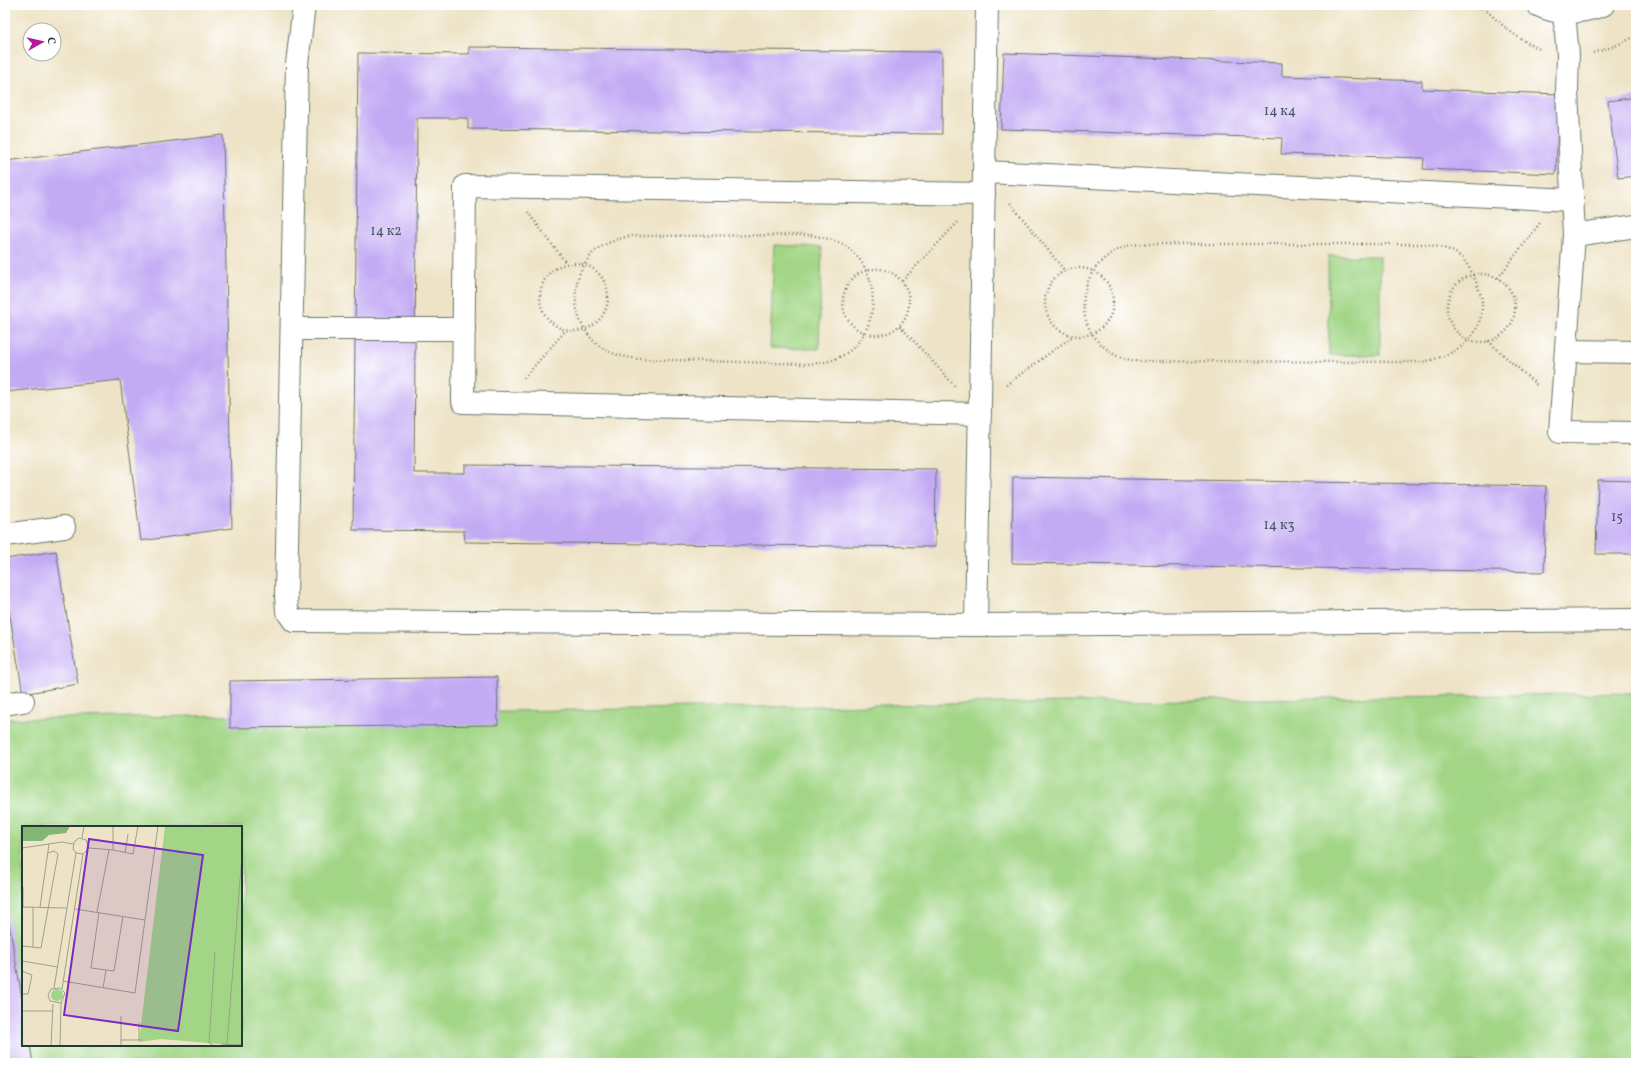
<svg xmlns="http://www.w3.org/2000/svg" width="1641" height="1068" font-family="Vollkorn,serif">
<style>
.garden{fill:#a2d686;stroke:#608a5d;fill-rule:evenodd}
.building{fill:#c3abf4}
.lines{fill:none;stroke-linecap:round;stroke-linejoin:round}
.minor-casing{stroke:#677767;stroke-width:24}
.path{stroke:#677767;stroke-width:2.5;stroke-dasharray:1 3;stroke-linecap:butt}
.minor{stroke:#fff;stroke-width:22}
.labels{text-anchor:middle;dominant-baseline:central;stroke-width:4;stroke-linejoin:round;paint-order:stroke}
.number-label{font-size:14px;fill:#485864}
.inset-road{fill:none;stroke:#9ba18c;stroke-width:1}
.view{fill:#7b2cbf;fill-opacity:0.15;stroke:#7b2cbf;stroke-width:2}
.inset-edge{fill:none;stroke:#1f3d34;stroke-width:2}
</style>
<rect width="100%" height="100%" fill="#fff"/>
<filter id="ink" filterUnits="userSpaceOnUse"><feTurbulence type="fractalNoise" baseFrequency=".025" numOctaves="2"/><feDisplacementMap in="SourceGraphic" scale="8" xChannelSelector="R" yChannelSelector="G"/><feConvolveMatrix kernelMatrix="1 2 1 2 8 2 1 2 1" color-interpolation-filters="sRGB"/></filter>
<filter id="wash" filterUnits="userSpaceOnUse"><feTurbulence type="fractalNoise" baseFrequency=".012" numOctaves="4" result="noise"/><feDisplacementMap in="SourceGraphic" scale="16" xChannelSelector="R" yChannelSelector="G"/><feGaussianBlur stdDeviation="0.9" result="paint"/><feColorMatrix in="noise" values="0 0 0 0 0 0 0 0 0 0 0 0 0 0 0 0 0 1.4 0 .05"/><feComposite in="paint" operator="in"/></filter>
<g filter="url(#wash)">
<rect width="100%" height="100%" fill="#eee3c6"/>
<g class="garden">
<path d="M774 245 822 247 819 349 770 348Z"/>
<path d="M1328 256H1380V355H1329Z"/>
<path d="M1636 693V1063H5V719ZM23 827H241V1045H23Z"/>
</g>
<g id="blocks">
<g class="building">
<path d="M469 47 942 52V134L468 129V118H417L414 473H465V465L936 469 935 547 465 542 464 531 353 530 358 53 469 54Z"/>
<path d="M1004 53 1282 63V76L1422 81V89L1559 94 1556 174 1423 169 1424 158 1281 154 1282 138 1001 129Z"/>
<path d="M1636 97V176L1618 178 1608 101Z"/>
<path d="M223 135 232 528 141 541 120 380 5 392V161Z"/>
<path d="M1013 477 1546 486 1544 572 1012 563Z"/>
<path d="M1598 480 1636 481V554H1596Z"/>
<path d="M56 551 78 684 23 694 5 586V559Z"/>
<path d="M497 677 498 725 230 728V681Z"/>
<path d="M5 901 23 1003V1045H30L33 1063H5Z"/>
</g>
</g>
</g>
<g filter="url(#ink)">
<use href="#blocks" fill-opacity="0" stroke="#677767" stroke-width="1"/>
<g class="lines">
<g class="minor-casing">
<g id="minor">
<path d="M304 5 297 64 286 595 287 611 294 621 976 625"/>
<path d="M987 5 976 625 1636 620"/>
<path d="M1538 5C1559 16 1581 13 1603 5"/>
<path d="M1564 13 1568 55 1567 91 1574 235 1636 226"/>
<path d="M984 172 1573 200"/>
<path d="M1574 235 1560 432 1636 433"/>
<path d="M292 329H464"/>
<path d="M1566 351 1636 352"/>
<path d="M980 414 463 402 465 186 984 194"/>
<path d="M5 535 64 527"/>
<path d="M5 704 23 701"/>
</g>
</g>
<g class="path">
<path d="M1012 6 1484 8C1502 26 1519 40 1542 50"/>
<path d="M1593 53 1615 46 1636 36"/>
<path d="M1010 203 1065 271"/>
<path d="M528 212 566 263"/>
<path d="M811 235C824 238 838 240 848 248 888 278 878 348 829 361 822 363 815 363 808 364L638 359C625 357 612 355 601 347 570 325 567 278 594 252 605 243 617 239 630 236Z"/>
<path d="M1145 244H1428C1436 247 1447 248 1454 252 1466 259 1472 272 1477 284 1478 289 1482 296 1482 302 1483 339 1454 357 1421 362L1136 361C1126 359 1116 357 1108 350 1067 321 1080 261 1127 246 1132 244 1139 245 1145 244Z"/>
<circle cx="574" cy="297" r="34"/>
<circle cx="1079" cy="302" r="34"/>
<circle cx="876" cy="302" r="33"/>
<circle cx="1481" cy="308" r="34"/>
<path d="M1498 278 1540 223"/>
<path d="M902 281 958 222"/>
<path d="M900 326 955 386"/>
<path d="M1488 341 1538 386"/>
<path d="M524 378 566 330"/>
<path d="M1006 385 1073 336"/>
</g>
<use href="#minor" class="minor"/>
</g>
</g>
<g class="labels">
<g class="number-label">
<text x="1280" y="111">14 к4</text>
<text x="386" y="231">14 к2</text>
<text x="1617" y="517">15</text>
<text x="1279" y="525">14 к3</text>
</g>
</g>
<g transform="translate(22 826)">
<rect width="220" height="220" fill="#eee3c6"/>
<path d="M29 169a6 6 0 1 1 12 0a6 6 0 1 1-12 0Z" fill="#a2d686"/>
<path d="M0 0H47V2L44 7 27 9 20 15H0Z" fill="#81b773"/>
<path d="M143 0H220V220L139 213 117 216Z" fill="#a2d686"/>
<path class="inset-road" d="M60 12 62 0M0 22 40 16 51 18M67 22 91 24V0M91 24 111 28 116 0M103 27 106 8M0 81 45 82M1 81V61M11 81V121M18 81 27 18M53 83 123 94 136 0M75 86 87 24M77 86 69 142 92 145 101 90M0 120 19 122 36 28 32 25 26 27M193 126 187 217 193 220M0 135 36 141M0 145 10 149 6 168H0M41 155 113 167 123 94M32 162 54 27M81 162 84 144M40 163 61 28 67 22 64 14 57 12 52 16 51 23 54 27 61 28M0 185H31M99 190V220M99 214H120M117 214V197M205 218 220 29M29 220 31 178M38 220 39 177 43 167 38 162 29 163 26 169 28 175 39 177M200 220V218L220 219"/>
<path class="view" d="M67 13 181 29 156 205 42 189Z"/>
<rect width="220" height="220" class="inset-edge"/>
</g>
<rect width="1641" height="1068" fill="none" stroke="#fff" stroke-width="20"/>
<g transform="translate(42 42) rotate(82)"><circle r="19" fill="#ffffff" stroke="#a5b1ae"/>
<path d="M0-3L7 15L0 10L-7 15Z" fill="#b5179e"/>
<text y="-6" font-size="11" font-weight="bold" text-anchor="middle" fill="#1f3d34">С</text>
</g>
</svg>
